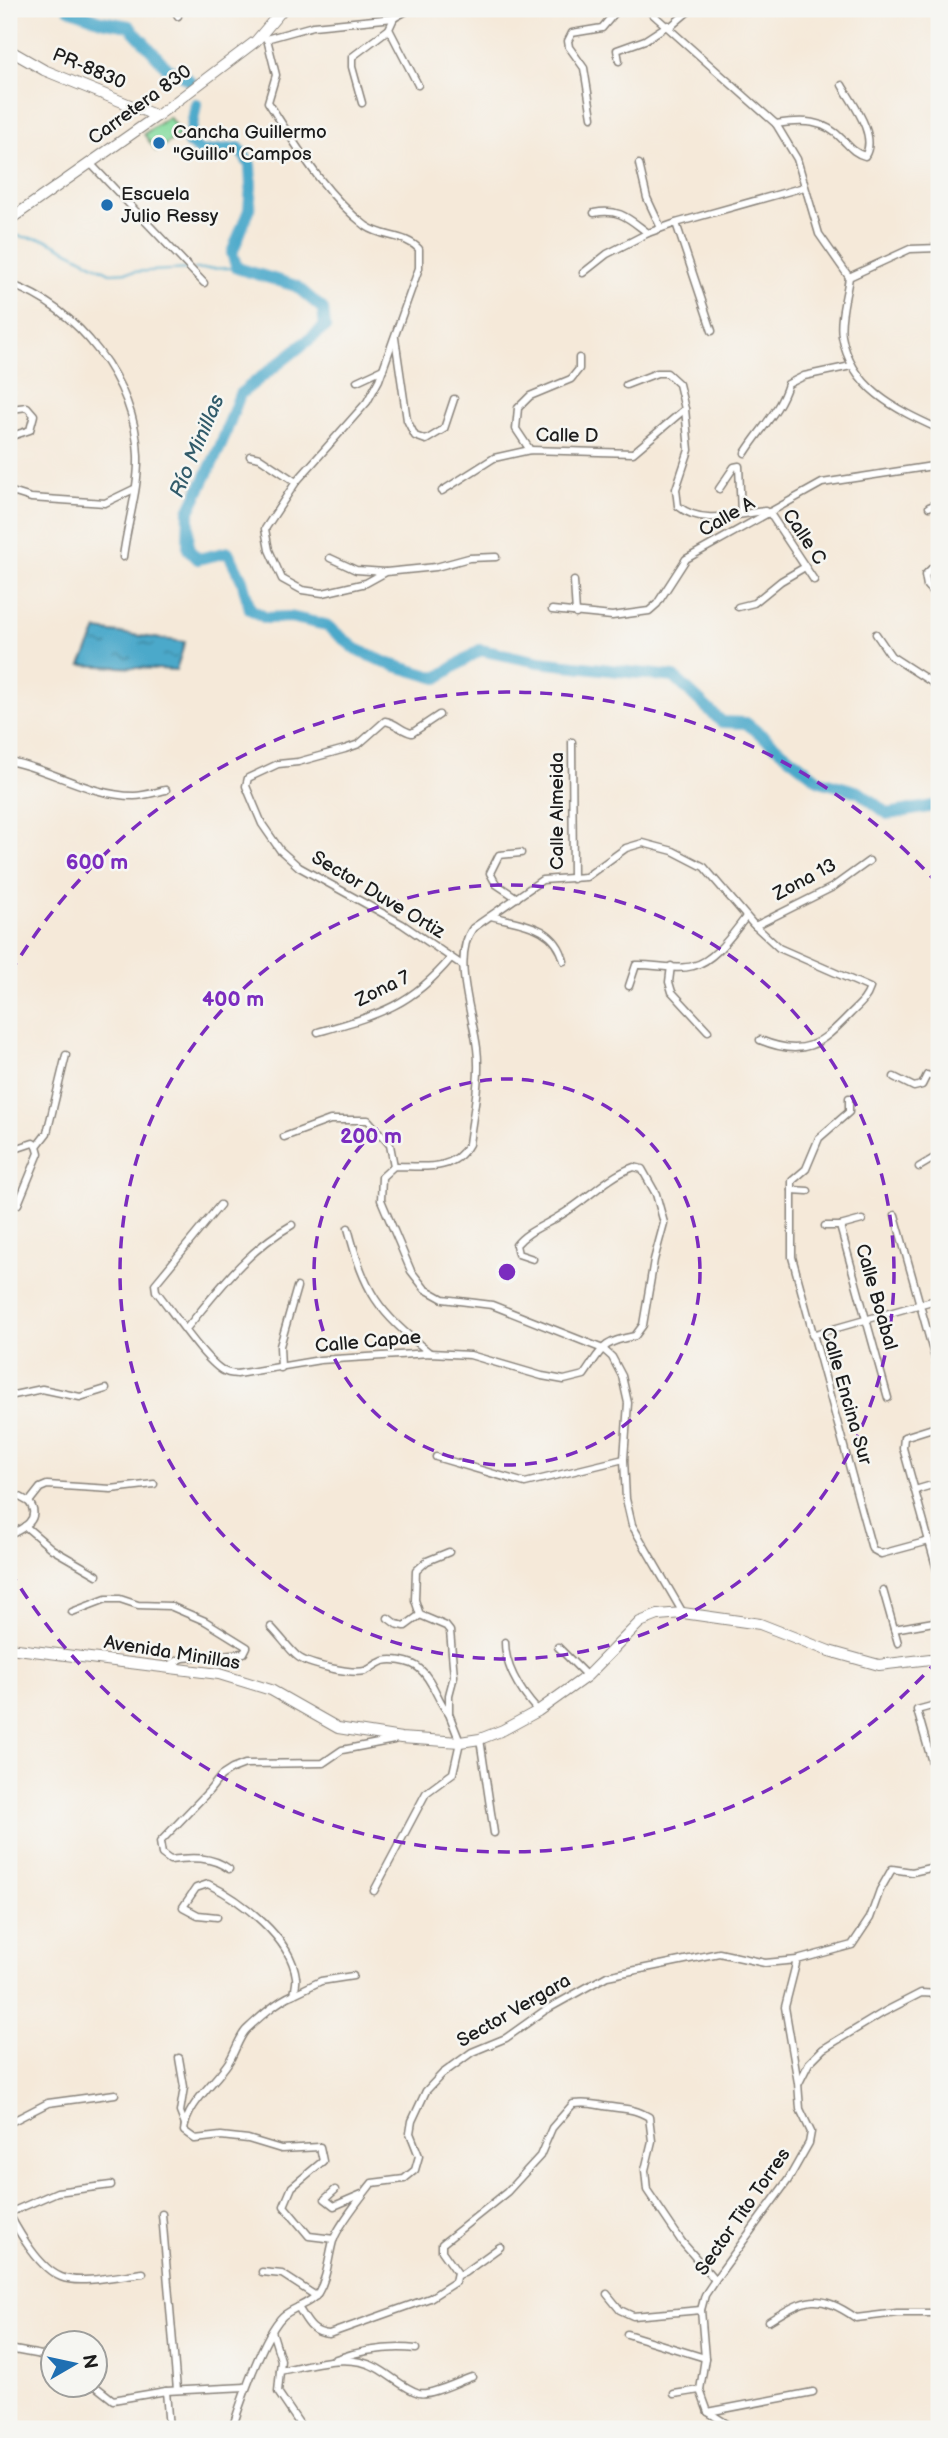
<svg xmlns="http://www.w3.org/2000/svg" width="948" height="2438" font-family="'Balsamiq Sans',sans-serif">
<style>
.park{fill:#86dc9f;stroke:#517c5e;stroke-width:2}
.water{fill:url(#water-ripples);stroke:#346273;stroke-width:2}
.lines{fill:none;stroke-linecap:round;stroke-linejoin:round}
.stream{stroke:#4ba9ca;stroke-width:2}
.river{stroke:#4ba9ca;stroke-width:12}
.street-casing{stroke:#88827a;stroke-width:9}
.secondary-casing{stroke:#88827a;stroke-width:12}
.street{stroke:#fff;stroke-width:6}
.secondary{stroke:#fff;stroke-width:10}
.ring{fill:none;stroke:#7b2cbf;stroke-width:3.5;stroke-dasharray:12 9}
.poi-dot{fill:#1f6fb2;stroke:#f6f6f2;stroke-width:2.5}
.labels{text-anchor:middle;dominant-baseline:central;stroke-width:5;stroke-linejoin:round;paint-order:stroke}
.street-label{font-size:19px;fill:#1c1c1c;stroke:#f6f6f2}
.poi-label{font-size:19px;fill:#1c1c1c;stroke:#f6f6f2;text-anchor:start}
.water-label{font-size:21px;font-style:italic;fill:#315b6a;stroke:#f6f6f2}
.centre{fill:#7b2cbf;stroke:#f6f6f2;stroke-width:3.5}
.ring-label{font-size:21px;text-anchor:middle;font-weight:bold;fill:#7b2cbf;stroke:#f6f6f2;stroke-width:5;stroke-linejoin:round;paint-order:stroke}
</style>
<defs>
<pattern id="water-ripples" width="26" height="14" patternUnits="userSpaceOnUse" patternTransform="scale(1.75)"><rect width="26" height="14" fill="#4ba9ca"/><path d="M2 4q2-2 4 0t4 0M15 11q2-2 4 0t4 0" fill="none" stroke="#3e89a3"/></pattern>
</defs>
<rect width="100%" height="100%" fill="#f6f6f2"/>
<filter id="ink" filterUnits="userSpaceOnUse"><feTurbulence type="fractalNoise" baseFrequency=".0143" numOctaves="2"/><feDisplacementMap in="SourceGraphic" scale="14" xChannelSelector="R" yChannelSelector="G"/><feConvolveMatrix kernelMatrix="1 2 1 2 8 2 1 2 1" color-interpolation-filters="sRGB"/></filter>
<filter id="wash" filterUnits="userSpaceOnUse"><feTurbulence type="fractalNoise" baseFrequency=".00686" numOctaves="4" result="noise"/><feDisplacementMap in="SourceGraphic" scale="28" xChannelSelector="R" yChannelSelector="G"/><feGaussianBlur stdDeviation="1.57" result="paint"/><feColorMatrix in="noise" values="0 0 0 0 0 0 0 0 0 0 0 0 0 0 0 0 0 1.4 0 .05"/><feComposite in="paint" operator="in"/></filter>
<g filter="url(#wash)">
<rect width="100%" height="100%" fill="#f5e9d9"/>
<path class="park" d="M169 117 181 134 156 151 144 134Z"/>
<path class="water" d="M97 630 185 642 176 670 81 665Z"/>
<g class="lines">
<g class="stream">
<path d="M9 228 16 236 47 240 110 273 189 269"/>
<path d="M194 269 237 268"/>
</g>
<g class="river">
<path d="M69 9 101 21 129 26 168 69 182 75 190 81"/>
<path d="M196 104 189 143 202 152 239 148 250 165 251 186 249 210 232 253 237 268 296 286 323 309 325 327 240 394 221 445 189 511 188 549 198 559 228 552 242 580 250 609 266 618 290 617 326 625 356 649 386 663 437 678 480 650 539 662 674 677 722 722 746 723 820 781 859 792 888 814 939 805"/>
</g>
</g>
</g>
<g filter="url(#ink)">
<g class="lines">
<g class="street-casing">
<g id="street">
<path d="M174 9 178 16"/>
<path d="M647 9 776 124 797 159 819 234 849 277C847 294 839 318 842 336 851 388 895 409 939 429"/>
<path d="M394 18 389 29 418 85"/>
<path d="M670 27 691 9"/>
<path d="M266 39 313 26 394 18 410 9"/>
<path d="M267 39 276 75 268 102C296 145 324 194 366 226 383 238 405 234 419 249V268L379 380 367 402 296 482 265 529 269 550 282 579 302 590 323 593 366 583 386 572 436 567 469 558 496 557"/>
<path d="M619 61 617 50 645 40 668 25"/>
<path d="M362 103 352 67V57L389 29"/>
<path d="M592 117 584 68 569 47 568 41 572 33 602 28 618 9"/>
<path d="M776 124C802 120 824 119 843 140 850 147 854 153 865 156 878 135 852 103 842 85"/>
<path d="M90 163 204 283"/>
<path d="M639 164 647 198 661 228"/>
<path d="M594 213C620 208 629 219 648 233L676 223 804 187"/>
<path d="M676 223 712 331"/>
<path d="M583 273 607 254 648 233"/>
<path d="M849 277 910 249 939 248"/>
<path d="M9 284C78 307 136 382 138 456 139 489 127 524 123 557"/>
<path d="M395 338 407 420 415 436 426 440 444 429 454 399"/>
<path d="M357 381 383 369"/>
<path d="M626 385 657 373H667L679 384 685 409 689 450 676 489 678 506C702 526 736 514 765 511"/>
<path d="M9 433 15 435 30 430 34 415 27 407 11 409"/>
<path d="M530 450 516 429 518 408 530 396 571 379 579 369V358"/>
<path d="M745 453C760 429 780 411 788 384L804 376 851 366"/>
<path d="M250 456 260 458 296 482"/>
<path d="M719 489 734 467 739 466 741 514"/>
<path d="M442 491 494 458 530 450 633 453 685 409"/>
<path d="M12 492 31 498 105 503 134 489"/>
<path d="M929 507 939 503"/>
<path d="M769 512 814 580"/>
<path d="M330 558 356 570 385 572"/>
<path d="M936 564 925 575 927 586 939 599"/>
<path d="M574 581 576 614"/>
<path d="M738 607 754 603 781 581 805 567"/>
<path d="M552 610 612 616 649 611 657 604 686 559 822 483 939 465"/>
<path d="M876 634 891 656 939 687"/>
<path d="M439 715 412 733C401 731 397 723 385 721L359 744 345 749 298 762 278 764 248 778 246 786 262 824 280 850 299 867 402 924 462 965"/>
<path d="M572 742 573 879"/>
<path d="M9 761C50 769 91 796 134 796 144 796 156 792 166 790"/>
<path d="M517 898 496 884 490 873 499 855 521 853"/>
<path d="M491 916C522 924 555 925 564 961"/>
<path d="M755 926 833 887 869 861"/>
<path d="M671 966 669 982 672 992 708 1031"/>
<path d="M629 986 636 965C654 964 675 971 693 966 715 961 733 933 746 917"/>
<path d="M318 1032C377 1015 410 1007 451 958"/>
<path d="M894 1077 914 1087 922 1085 927 1075 939 1079"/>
<path d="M849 1098V1112L819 1138 806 1169 792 1181V1257L872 1549 881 1554 929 1541"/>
<path d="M284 1137 330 1120H368L390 1145 394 1166"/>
<path d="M37 1146 47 1133 66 1055"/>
<path d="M9 1151 33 1143 37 1146 39 1153 18 1204"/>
<path d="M919 1167 939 1155"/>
<path d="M792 1190 808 1191"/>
<path d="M220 1205 155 1284 156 1291C170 1308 208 1366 226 1372 229 1374 233 1373 237 1374L320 1360 430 1353 470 1355 542 1376 564 1380 584 1375C603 1348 601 1342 635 1336L643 1325 654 1260 664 1223 656 1194 642 1169 634 1167C606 1177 587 1200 561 1215 546 1225 527 1231 516 1245L518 1254 533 1259"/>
<path d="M895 1215 939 1373"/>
<path d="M825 1226H840L862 1220"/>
<path d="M840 1226 888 1398"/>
<path d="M348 1228C365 1293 377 1311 430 1353"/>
<path d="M186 1329C219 1289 246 1251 292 1225"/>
<path d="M812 1335 939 1299"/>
<path d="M281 1368 280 1346 297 1287"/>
<path d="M9 1396 42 1389 80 1397 106 1389"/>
<path d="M939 1426 904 1437 903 1448 939 1577"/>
<path d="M436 1457 525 1483 624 1459"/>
<path d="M915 1490 939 1483"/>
<path d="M9 1491 29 1502 40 1488 47 1485 111 1489 154 1484"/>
<path d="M25 1526 52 1549 97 1575"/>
<path d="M9 1535C23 1529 42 1519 29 1502"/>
<path d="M883 1590 898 1643"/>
<path d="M72 1612 106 1599H120L138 1605 170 1606 205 1621 247 1647 244 1653 183 1658 167 1666"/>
<path d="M683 1613 632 1525 626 1499 624 1459 628 1403 622 1376 612 1357 603 1349 492 1305 443 1299 425 1289 411 1271 381 1200 382 1177 394 1166C422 1166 453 1173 469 1144 473 1113 481 1079 477 1048 473 1014 451 957 473 928L542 880 586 877 626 848 643 843 673 851 704 867 753 924 779 948 870 988C866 1000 859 1005 850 1014 820 1045 804 1058 760 1040"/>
<path d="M388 1618 396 1624 405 1626 420 1615"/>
<path d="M271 1627C280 1636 288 1648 297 1656 307 1665 351 1674 365 1671 371 1669 374 1665 379 1663 389 1657 412 1661 420 1669 434 1681 437 1701 449 1714"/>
<path d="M894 1629 939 1621"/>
<path d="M505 1642C505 1668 521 1692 538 1711"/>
<path d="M558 1647 587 1676"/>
<path d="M939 1704 917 1710 939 1787"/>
<path d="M480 1739 494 1833"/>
<path d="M229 1869C212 1856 191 1857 170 1860L162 1854 160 1842 209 1791 221 1776 232 1769 245 1764 323 1763 342 1750 394 1740"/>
<path d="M374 1891 426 1793 453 1773 460 1742 449 1714V1695L454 1676 450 1631 446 1626 420 1615 415 1600 416 1571 427 1561 449 1552"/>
<path d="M217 1917 198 1915 183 1907 196 1888 208 1884C241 1900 291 1938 296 1977 297 1982 295 1989 294 1994 277 2001 260 2017 246 2030 238 2039 235 2053 228 2063 214 2084 186 2105 184 2131L195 2139 221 2136 248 2139 281 2149 320 2147 323 2161 292 2187 284 2206 309 2236 334 2239"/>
<path d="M294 1994 321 1981 353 1976"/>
<path d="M179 2058 184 2087 180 2112 185 2125"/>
<path d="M799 2083 809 2063 823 2049 884 2012 921 1993 939 1994"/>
<path d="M9 2123 48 2103 115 2094"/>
<path d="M335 2190 325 2199 334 2206 362 2194"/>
<path d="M9 2213 57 2192 111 2185"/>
<path d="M9 2214C20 2234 39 2268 61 2277 80 2285 122 2275 143 2273"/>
<path d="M162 2214 177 2390"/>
<path d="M262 2272 282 2274 316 2296"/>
<path d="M458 2275 464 2273 500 2247"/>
<path d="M607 2294 620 2310 633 2316 701 2310"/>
<path d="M298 2307C307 2321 311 2333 329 2334L430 2298 455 2282 457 2272 442 2251V2244L507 2192 540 2156 552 2128 573 2104C592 2102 594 2105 611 2107 629 2110 632 2108 649 2117L652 2141 645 2170 647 2190 682 2242 715 2280"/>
<path d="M769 2321C806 2298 818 2292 856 2318L897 2313H939"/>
<path d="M272 2331 281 2360 278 2392 303 2429"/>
<path d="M627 2334 705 2358"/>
<path d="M9 2349 52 2357"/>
<path d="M336 2359C363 2350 388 2346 416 2349"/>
<path d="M280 2371C309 2365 348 2352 377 2368 390 2375 405 2389 419 2393 431 2396 459 2381 472 2377"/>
<path d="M94 2385 113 2400 166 2391 246 2387"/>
<path d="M166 2391 169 2429"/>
<path d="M674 2394 700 2390"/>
<path d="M708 2412 813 2392"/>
<path d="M232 2429C241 2402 263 2335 283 2316 293 2307 311 2304 318 2293 328 2276 328 2259 333 2241 338 2226 362 2196 372 2183L404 2179 415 2170 419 2156 410 2133 412 2121 426 2091 442 2074 472 2052 506 2038 544 2011 607 1976 719 1953 765 1963 797 1960 852 1945 870 1918 880 1890 892 1869 912 1872 939 1866"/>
<path d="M735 2429 708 2412 700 2390 705 2358 701 2310 705 2295 715 2280 788 2180 809 2143 811 2132 800 2109 798 2083 785 2007 797 1960"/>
</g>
</g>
<g class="secondary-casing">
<g id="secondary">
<path d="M9 50 44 70 157 116"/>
<path d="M9 220 157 116 256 41 283 9"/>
<path d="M9 1648 219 1674 271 1690 338 1728 401 1738 460 1742 480 1739 503 1730 538 1711 587 1676 640 1622 658 1615 683 1613 760 1624 829 1651 879 1665 939 1658"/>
</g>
</g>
<use href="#street" class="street"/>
<use href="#secondary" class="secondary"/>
</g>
</g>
<g class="ring">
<circle cx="507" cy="1272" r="193"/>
<circle cx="507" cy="1272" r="387"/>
<path d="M938 1660A580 580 0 0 1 10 1571M10 973A580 580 0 0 1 938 884"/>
</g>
<g class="poi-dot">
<circle cx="159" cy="143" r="7"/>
<circle cx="107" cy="205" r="7"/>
</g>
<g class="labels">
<g class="street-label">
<text transform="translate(89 69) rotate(23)">PR-8830</text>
<text transform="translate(140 105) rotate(-36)">Carretera 830</text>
<text transform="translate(567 436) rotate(1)">Calle D</text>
<text transform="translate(727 517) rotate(-30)">Calle A</text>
<text transform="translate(804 537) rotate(56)">Calle C</text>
<text transform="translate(557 811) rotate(-90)">Calle Almeida</text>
<text transform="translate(805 880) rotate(-28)">Zona 13</text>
<text transform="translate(378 895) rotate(31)">Sector Duve Ortiz</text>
<text transform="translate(383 989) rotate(-26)">Zona 7</text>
<text transform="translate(876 1297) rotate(74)">Calle Boabal</text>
<text transform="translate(368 1342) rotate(-5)">Calle Capae</text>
<text transform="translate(846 1396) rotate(74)">Calle Encina Sur</text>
<text transform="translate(172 1653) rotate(9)">Avenida Minillas</text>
<text transform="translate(514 2011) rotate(-30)">Sector Vergara</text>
<text transform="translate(743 2212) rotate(-55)">Sector Tito Torres</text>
</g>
<g class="poi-label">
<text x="173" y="132">Cancha Guillermo<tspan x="173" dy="22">"Guillo" Campos</tspan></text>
<text x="121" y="194">Escuela<tspan x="121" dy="22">Julio Ressy</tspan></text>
</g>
<g class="water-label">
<text transform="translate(197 446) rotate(-67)">Río Minillas</text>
</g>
</g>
<circle cx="507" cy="1272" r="10" class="centre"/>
<g class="ring-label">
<text x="97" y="869">600 m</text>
<text x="233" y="1006">400 m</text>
<text x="371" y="1143">200 m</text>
</g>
<rect width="948" height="2438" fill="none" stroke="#f6f6f2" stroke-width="35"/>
<g transform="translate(74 2364) rotate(81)"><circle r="33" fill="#f6f6f2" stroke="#9f9f9c" stroke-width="2"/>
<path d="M0-5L12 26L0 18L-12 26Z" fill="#1f6fb2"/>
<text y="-10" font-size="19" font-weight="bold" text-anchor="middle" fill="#1c1c1c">N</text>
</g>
</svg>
